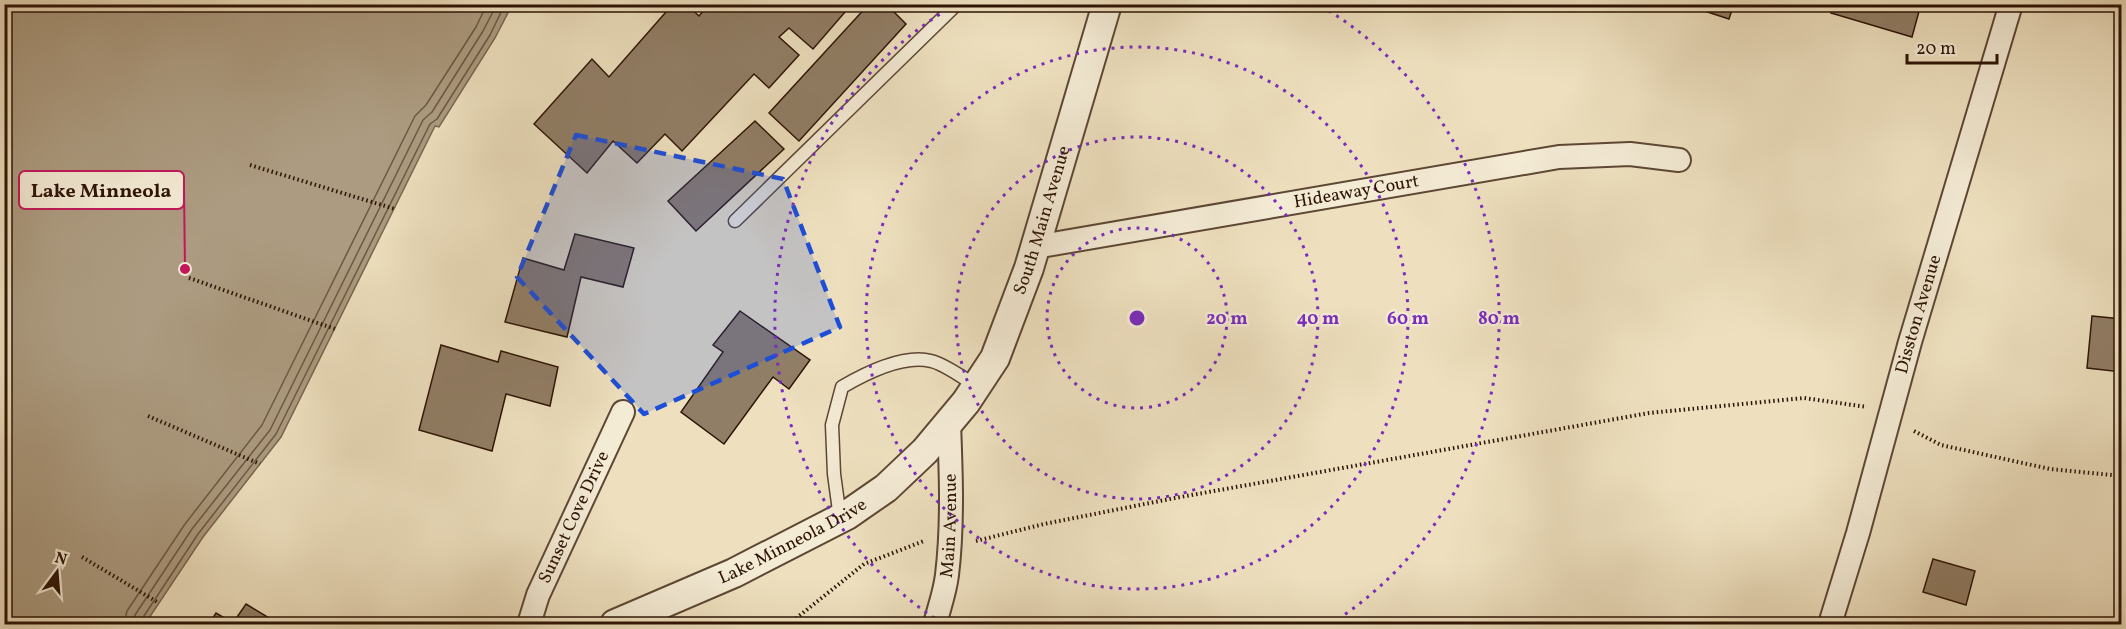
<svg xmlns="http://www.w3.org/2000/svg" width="2126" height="629" font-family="Vollkorn,serif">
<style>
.water{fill:#ac9b80;stroke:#79654f;stroke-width:1.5}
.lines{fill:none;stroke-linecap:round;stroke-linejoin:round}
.shore{stroke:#6c5843;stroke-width:1.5}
.building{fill:#917e66;stroke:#2d1406;stroke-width:1.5}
.service-casing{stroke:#5d4734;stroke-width:15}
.minor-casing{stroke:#5d4734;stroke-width:26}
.tertiary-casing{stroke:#5d4734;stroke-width:32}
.path{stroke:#2d1406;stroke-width:4;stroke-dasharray:1.5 3;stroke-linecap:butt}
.service{stroke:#f4ebd5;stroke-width:12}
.minor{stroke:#f4ebd5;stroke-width:22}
.tertiary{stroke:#f4ebd5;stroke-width:28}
.marked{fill:#1d4ed8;fill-opacity:0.2;stroke:#1d4ed8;stroke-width:4.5;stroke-dasharray:12 8;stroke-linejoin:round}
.ring{fill:none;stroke:#7b2cbf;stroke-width:3;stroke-dasharray:3 6}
.labels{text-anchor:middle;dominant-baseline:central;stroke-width:4.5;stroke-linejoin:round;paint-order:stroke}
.street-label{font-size:18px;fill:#2d1406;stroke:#f4ebd5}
.centre{fill:#7b2cbf;stroke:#f4ebd5;stroke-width:3}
.ring-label{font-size:18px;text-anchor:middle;font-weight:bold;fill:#7b2cbf;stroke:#f4ebd5;stroke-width:4.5;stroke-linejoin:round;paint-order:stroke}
.leader{fill:none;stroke:#c2185b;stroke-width:2}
.callout-dot{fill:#c2185b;stroke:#f4ebd5;stroke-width:2}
.callout{fill:#f4ebd5;stroke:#c2185b;stroke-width:2}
.callout-label{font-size:20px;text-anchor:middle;font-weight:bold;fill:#2d1406}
</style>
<rect width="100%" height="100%" fill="#eee0bf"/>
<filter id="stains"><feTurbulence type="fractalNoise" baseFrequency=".00333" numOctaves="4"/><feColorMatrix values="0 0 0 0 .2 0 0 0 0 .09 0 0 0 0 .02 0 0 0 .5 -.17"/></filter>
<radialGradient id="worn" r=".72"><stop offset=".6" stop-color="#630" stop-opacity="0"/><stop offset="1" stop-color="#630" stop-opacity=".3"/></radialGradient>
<path class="water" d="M4 5H512L495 38 439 127 435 126 281 437 203 537 145 624H5Z"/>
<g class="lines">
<g class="shore">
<path d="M124 624 127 611 185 524 262 425 415 116 426 105 476 27 487 4"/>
<path d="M133 624 135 615 192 529 270 430 423 120 432 112 483 31 497 4"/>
<path d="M141 624 142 619 198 534 276 434 430 124 437 119 490 35 505 4"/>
</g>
</g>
<g class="building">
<path d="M673 4H686L699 16 709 4H852L813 49 789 28 779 37 799 55 769 88 754 74 682 151 665 134 637 163 613 141 587 173 534 124 592 59 609 77Z"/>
<path d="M869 4H886L906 24 799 141 769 113Z"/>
<path d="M1683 4H1734L1729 19Z"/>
<path d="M1834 4H1921L1912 37 1831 13Z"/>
<path d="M755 121 784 149 696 231 668 201Z"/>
<path d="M575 234 634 248 623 287 581 277 567 337 505 322 523 258 564 270Z"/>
<path d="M740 311 810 360 789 389 773 377 724 444 681 412 723 352 713 345Z"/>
<path d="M2092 316 2122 319V372L2087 368Z"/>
<path d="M441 345 498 362 501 351 558 367 550 406 506 394 492 451 419 430Z"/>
<path d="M1933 559 1975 571 1966 605 1923 592Z"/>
<path d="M246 604 279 624H209L216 613 233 623Z"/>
<path d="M1914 618 1935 624H1913Z"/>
</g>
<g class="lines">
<g class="service-casing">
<g id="service">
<path d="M735 221 957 4"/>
<path d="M840 518 834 474 832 425 842 387C866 373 903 354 931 361 945 364 964 379 977 386"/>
</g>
</g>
<g class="minor-casing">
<g id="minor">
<path id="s1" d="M1035 247 1559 157 1630 154 1679 160"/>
<path id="s2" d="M529 624 538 595 623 412"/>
<path id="s3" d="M935 624C939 608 945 592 947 575 953 525 951 474 949 423"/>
<path id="s4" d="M1830 624 1858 533 1910 342 2011 4"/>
</g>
</g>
<g class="tertiary-casing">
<g id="tertiary">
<path id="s5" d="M615 624 734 573 847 515 886 488 925 451 966 402 995 358 1029 268 1107 4"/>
</g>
</g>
<g class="path">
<path d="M250 165 395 209"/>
<path d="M189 278 335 329"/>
<path d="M148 416 260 464"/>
<path d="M1914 431 1941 445 2050 469 2122 476"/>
<path d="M976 541 1044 524 1175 498 1649 413 1804 398 1867 407"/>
<path d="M82 557 159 603"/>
<path d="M789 624 864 564 924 541"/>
</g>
<use href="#service" class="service"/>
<use href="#minor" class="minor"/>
<use href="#tertiary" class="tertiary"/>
</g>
<path class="marked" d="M576 135 783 179 840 327 644 414 517 277Z"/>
<g class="ring">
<circle cx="1137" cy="318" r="90"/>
<circle cx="1137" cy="318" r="181"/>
<circle cx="1137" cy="318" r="271"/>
<path d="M942 623A362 362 0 0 1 953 6M1321 6A362 362 0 0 1 1332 623"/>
</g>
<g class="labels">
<g class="street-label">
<text stroke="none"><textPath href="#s1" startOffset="326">Hideaway Court</textPath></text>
<text stroke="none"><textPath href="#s5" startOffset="620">South Main Avenue</textPath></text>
<text stroke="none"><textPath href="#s4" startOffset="322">Disston Avenue</textPath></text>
<text stroke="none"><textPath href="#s2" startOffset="116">Sunset Cove Drive</textPath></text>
<text stroke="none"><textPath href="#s3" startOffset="100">Main Avenue</textPath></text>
<text stroke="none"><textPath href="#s5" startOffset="196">Lake Minneola Drive</textPath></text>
</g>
</g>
<circle cx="1137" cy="318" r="9" class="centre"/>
<g class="ring-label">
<text x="1227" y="324">20 m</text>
<text x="1318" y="324">40 m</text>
<text x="1408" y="324">60 m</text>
<text x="1499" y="324">80 m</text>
</g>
<path class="leader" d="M185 269L184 190"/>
<circle class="callout-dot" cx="185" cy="269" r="6"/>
<rect class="callout" x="19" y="171" width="165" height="38" rx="6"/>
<g class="callout-label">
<text x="101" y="197">Lake Minneola</text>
</g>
<rect width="2126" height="629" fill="none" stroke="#eee0bf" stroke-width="24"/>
<rect x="6" y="6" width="2114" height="617" fill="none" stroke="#2d1406" stroke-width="3"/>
<rect x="12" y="12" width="2102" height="605" fill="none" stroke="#2d1406" stroke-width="1.5"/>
<g transform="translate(57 572) rotate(16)" stroke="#f4ebd5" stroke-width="4.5" paint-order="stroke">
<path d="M0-4.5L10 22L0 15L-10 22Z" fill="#2d1406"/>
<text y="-9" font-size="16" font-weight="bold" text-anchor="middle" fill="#2d1406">N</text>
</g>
<path d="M1907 54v9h90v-9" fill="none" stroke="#2d1406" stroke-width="3"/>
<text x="1916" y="54" font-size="18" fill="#2d1406" stroke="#f4ebd5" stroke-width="4.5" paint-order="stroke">20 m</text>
<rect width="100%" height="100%" filter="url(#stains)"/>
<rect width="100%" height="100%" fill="url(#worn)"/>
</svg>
